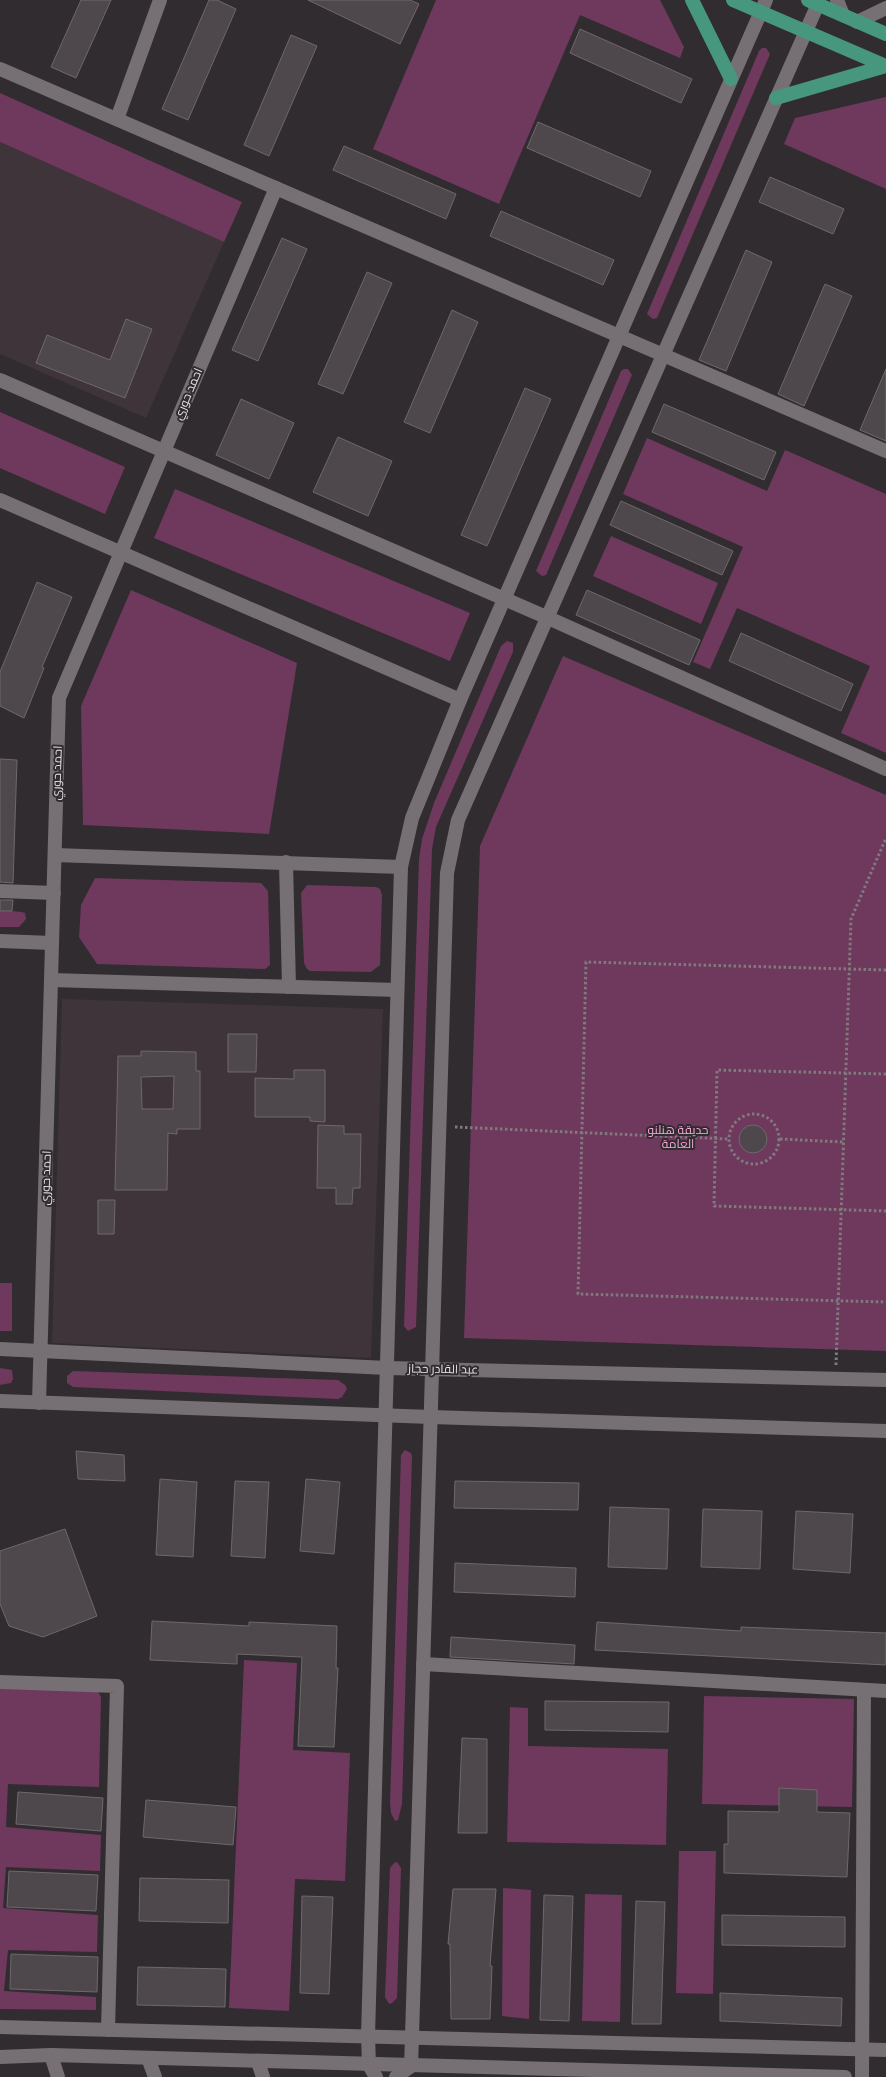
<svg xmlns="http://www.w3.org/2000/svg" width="886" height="2077" font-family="'Public Sans',Cairo,sans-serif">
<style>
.built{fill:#3e343a}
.green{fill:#6f385d}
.building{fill:#4e484c;stroke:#6e686c;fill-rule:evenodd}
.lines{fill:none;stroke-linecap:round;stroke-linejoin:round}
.path{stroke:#7f7a7d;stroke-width:3;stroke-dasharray:2.5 2.5;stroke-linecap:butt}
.minor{stroke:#767074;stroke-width:14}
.secondary{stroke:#767074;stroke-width:14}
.primary{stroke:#47977e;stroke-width:14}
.labels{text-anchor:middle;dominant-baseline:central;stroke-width:4;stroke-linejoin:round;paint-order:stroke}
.street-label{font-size:12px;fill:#e9e5e7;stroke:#312c2f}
.park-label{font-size:12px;fill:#faa7dc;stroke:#312c2f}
</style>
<rect width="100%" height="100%" fill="#312c2f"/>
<g class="built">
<path d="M0 142 224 242 146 418 0 354Z"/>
<path d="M62 999 383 1009 371 1358 52 1343Z"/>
</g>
<g class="green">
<path d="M436 0H660L684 47 680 58 580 15 499 204 373 149Z"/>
<path d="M762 48H766L770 54 657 318 653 319 647 314 759 51Z"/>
<path d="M0 93 242 202 224 242 0 142Z"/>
<path d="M886 97V189L784 144 795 118Z"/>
<path d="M624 369H628L632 375 546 575 542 576 536 571 621 371Z"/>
<path d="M0 412 125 467 105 514 0 468Z"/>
<path d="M647 438 767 491 785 450 886 494V753L841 733 870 666 737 608 710 669 693 662 743 547 623 494Z"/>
<path d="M175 489 470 613 450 661 154 538Z"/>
<path d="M611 536 718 583 701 624 593 576Z"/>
<path d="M131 590 297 663 269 834 83 825 81 706Z"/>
<path d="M507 641 513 643V652L436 827 432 849 416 1327 408 1331 404 1326 419 859 422 839 434 803 501 646Z"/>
<path d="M563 656 886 795V1351L464 1338 480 846Z"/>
<path d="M95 878 261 883 268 891 270 965 265 969 97 964 79 937 81 905Z"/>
<path d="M307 885 376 887 380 889 382 895 380 965 371 972 310 971 307 969 304 963 301 893Z"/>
<path d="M0 910 22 912 25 913 26 919 19 927H0Z"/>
<rect x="0" y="1283" width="12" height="48"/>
<path d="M0 1368 12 1370 13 1379 11 1383 0 1385Z"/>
<path d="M73 1371 338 1380 345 1385 347 1389 342 1397 338 1399 73 1387 67 1383V1376Z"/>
<path d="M405 1450 411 1453 412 1456 402 1804 398 1820 395 1821 391 1813 390 1803 401 1455Z"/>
<path d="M244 1660 297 1663 293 1750 350 1753 345 1881 295 1879 289 2011 229 2008Z"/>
<path d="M0 1687 97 1690 101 1697 99 1787 8 1784 6 1827 101 1835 100 1871 6 1867 3 1908 98 1915 97 1952 8 1950 4 1991 96 1997V2010L0 2009Z"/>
<path d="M704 1696 854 1699 852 1807 702 1804Z"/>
<path d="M510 1707 528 1708V1746L668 1749 666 1845 507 1842Z"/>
<path d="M679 1851H716L713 1994 676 1993Z"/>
<path d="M397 1862 401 1868 397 1998 392 2003 389 2004 385 1997 390 1868 394 1863Z"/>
<path d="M503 1888 531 1890 529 2019 502 2016Z"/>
<path d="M585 1894 622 1895 620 2022 582 2021Z"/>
</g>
<g class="building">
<path d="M81 0H111L76 78 51 67Z"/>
<path d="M209 0H217L236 9 188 120 162 109Z"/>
<path d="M308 0H410L419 4 400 44Z"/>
<path d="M580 29 692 79 681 103 570 53Z"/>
<path d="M291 35 317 46 269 156 244 145Z"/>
<path d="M538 122 651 171 640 197 527 148Z"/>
<path d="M344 146 456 194 446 219 333 170Z"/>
<path d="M770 177 844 209 833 234 759 202Z"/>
<path d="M501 211 614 260 603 285 490 236Z"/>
<path d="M282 238 307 249 258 361 232 350Z"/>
<path d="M746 250 772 262 726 371 699 360Z"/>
<path d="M367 272 392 283 343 394 318 384Z"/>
<path d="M825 284 852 296 804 406 778 394Z"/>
<path d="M452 310 478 322 430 433 404 422Z"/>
<path d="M126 319 152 329 125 398 36 363 47 335 110 360Z"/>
<path d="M886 369V441L860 430Z"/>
<path d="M525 388 551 399 487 546 461 535Z"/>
<path d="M241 399 294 423 269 479 216 455Z"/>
<path d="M664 404 776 452 764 480 652 432Z"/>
<path d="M338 437 392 461 368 516 313 492Z"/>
<path d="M621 501 733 551 722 575 610 525Z"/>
<path d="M37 582 72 597 42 667 44 668 24 718 0 706V672Z"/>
<path d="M587 590 700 640 689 665 576 615Z"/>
<path d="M741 633 853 684 841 711 729 661Z"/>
<path d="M0 759 17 760 13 883 0 882Z"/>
<path d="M0 900H13L12 911H0Z"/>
<path d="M228 1034H257L256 1072H228Z"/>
<path d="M141 1051 196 1052V1071H200V1129H177V1134L168 1133 167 1190H115L118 1056H141ZM174 1076 173 1109H142L141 1077Z"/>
<path d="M294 1070H325V1122L310 1121V1117H255V1078L294 1079Z"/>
<circle cx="753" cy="1139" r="14"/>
<path d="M318 1125 344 1126V1134H361L360 1188H353L352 1204H336V1188H317Z"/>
<path d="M98 1200H115L114 1234H98Z"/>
<path d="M76 1451 124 1455 125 1481 78 1479Z"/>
<path d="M160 1479 197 1482 193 1557 156 1555Z"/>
<path d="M306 1479 340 1482 334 1554 300 1551Z"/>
<path d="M235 1481 269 1482 265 1558 231 1556Z"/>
<path d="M455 1481 579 1483 578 1510 454 1508Z"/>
<path d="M610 1507 669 1509 667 1569 608 1567Z"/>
<path d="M703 1509 762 1511 760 1569 701 1567Z"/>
<path d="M796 1511 853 1514 850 1573 793 1569Z"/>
<path d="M65 1529 97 1616 43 1637 9 1626 0 1604V1551Z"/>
<path d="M455 1563 576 1568 575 1597 454 1592Z"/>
<path d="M152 1621 249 1626V1622L337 1626 336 1668H338L334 1747 298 1746 302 1657 237 1654V1664L150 1660Z"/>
<path d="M597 1622 741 1631V1627L886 1633V1665L595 1650Z"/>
<path d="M451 1637 575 1645 574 1664 450 1657Z"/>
<path d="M545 1701 669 1702 668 1732 545 1730Z"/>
<path d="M462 1738 487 1739V1833H458Z"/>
<path d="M779 1788 817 1790V1812L850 1813 847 1877 724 1873V1844H728V1811L779 1812Z"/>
<path d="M18 1792 103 1798 101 1831 16 1824Z"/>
<path d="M146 1800 236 1807 233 1845 143 1837Z"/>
<path d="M9 1871 98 1875 96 1911 7 1907Z"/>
<path d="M140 1878 229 1880 228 1923 139 1921Z"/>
<path d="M453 1889H496L490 1966H492L490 2019H451L450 1944H448Z"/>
<path d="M544 1895 573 1896 569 2021 540 2020Z"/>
<path d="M302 1896 333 1897 329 1994 300 1993Z"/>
<path d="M636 1901 665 1902 661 2024H632Z"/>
<path d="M722 1915 845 1917V1947L722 1945Z"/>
<path d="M11 1954 98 1957 97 1992 10 1989Z"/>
<path d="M138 1967 226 1969 225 2007 137 2005Z"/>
<path d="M720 1993 842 1998 841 2026 720 2021Z"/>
</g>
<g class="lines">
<g class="path">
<path d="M886 970 586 962 578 1294 886 1302"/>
<path d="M886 1074 717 1070 714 1206 886 1211"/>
<circle cx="754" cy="1139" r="25"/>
<path d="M455 1127 728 1139"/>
<path d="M780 1139 843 1142"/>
<path d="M836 1365 851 919 886 838"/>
</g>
<g class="minor">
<path d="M837 0 843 15"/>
<path d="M857 22 886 8"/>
<path d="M0 69 886 451"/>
<path d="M117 119 160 0"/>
<path d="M0 380 546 617 886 769"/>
<path d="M0 500 460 700"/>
<path d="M55 855 401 867"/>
<path d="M286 862 289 987"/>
<path d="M0 891 54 893"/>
<path d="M0 941 52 943"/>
<path d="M51 980 397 990"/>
<path d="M0 1349 387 1368 886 1380"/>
<path d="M0 1401 431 1417 886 1431"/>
<path d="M39 1403 59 698 276 188"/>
<path d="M423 1664 886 1691"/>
<path d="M0 1682 117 1686 108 2030"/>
<path d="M51 2055 58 2077"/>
<path d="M148 2058 155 2077"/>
<path d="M258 2062 263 2077"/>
<path d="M376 2077 369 2065 368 2036 401 867 412 818 460 700 766 0"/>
<path d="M396 2077 411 2066 412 2037 447 873 458 820 818 4"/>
<path d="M862 2077 864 1690"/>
</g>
<g class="secondary">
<path d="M0 2027 886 2050"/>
<path d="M0 2057 51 2055 845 2077"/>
</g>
<g class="primary">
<path d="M692 0 731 79"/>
<path d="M733 0 886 66"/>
<path d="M808 0 886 34"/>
<path d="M776 98 886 66"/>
</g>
</g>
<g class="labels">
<g class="street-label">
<text transform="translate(188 394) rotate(-67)">احمد حوري</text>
<text transform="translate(57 773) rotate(-88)">احمد حوري</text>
<text transform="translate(46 1178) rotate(-88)">احمد حوري</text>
<text transform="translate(443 1369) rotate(1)">عبد القادر حجاز</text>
</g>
<g class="park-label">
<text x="678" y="1130">حديقة هنلنو<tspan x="678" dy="14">العامة</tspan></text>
</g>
</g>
</svg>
